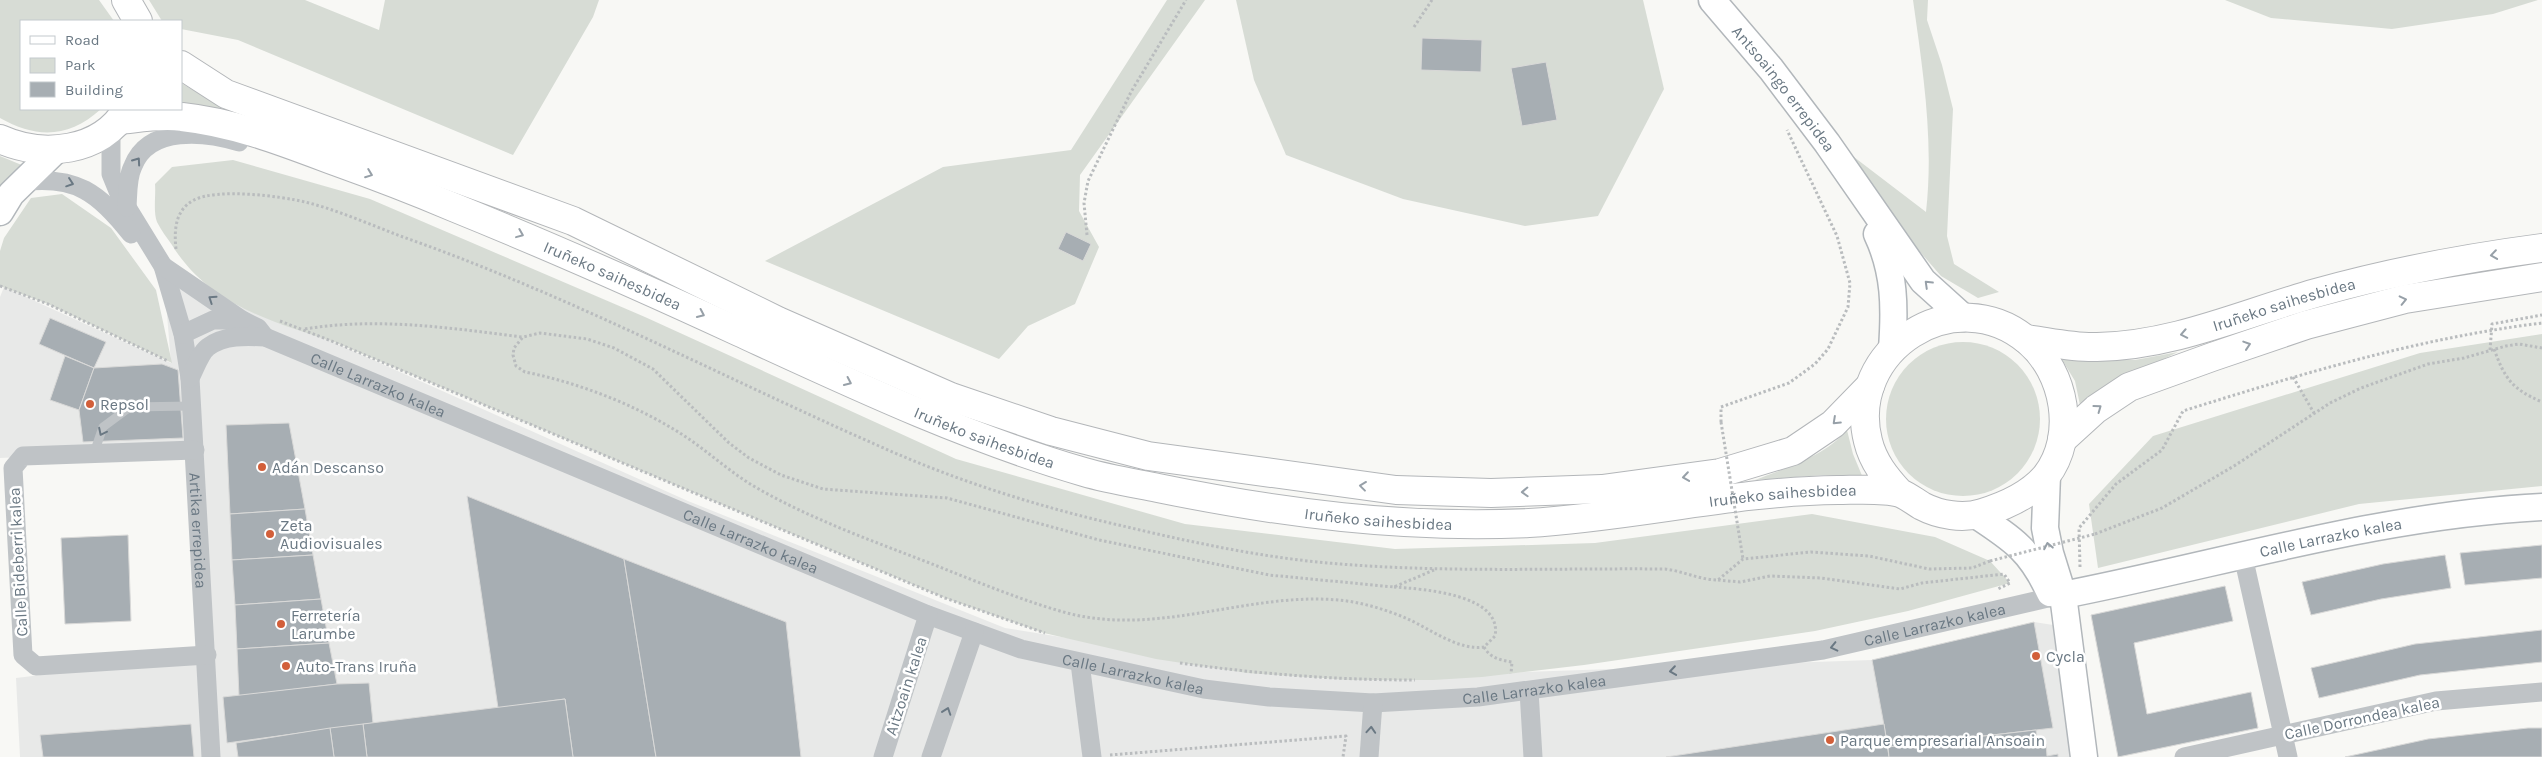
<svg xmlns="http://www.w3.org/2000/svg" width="2542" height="757" font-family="Karla,sans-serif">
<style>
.built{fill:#e8e9e8}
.green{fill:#d7dcd5}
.building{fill:#a7aeb3;stroke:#d9d9d8}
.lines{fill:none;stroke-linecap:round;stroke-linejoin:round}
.secondary-casing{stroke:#b2b7bb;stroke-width:29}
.highway-casing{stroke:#b3b6b9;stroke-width:30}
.path{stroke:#b9bcbe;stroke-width:3;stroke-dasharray:2.5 2.5;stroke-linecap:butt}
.lane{stroke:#bfc3c6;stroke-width:9}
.street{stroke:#bfc3c6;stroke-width:19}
.secondary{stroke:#fff;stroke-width:26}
.highway{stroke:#fff;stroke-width:28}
.path-bridge{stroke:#b9bcbe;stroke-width:3;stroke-dasharray:2.5 2.5;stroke-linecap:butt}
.oneway{stroke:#6a7883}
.oneway2{stroke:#97a0a8}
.poi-dot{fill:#d25f3a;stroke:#fff;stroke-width:2}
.labels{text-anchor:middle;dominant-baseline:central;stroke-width:5;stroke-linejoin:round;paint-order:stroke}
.street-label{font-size:16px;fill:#6a7883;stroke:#fff}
.poi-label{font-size:16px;fill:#6a7883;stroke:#fff;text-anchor:start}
</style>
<rect width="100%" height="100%" fill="#f8f8f5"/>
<path class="built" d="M163 266 688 501 1005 628 1324 679 1872 660 2034 622 2066 627 2084 757H20L16 678 206 655 194 450 0 458V297L4 287 171 363Z"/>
<g class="green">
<path d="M0 0H99L114 21H21V109H101C69 138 37 139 0 118Z"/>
<path d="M149 0H305L379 30 385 0H599L593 17 513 155 238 40 181 29V21H162Z"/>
<path d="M1167 0H1205L1080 175 1079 211 1099 247 1075 304 1028 326 999 359 765 261 943 167 1071 150Z"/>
<path d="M1236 0H1643L1664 89 1598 216 1525 226 1403 199 1286 155 1254 80Z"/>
<path d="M1913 0H1928L1927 20 1942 65 1953 109 1947 236 1954 264 1999 292 1978 298 1941 276 1902 231 1850 154 1926 212C1934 141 1923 71 1913 0Z"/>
<path d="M2225 0H2538L2493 14 2392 29 2271 18Z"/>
<path d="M181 83 232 113 181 103Z"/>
<path d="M0 156 24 166 0 197Z"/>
<path d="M233 160 370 199 645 317 956 459 1185 524 1395 549 1595 543 1812 514 1935 537 1990 561 2010 583 1908 611 1815 631 1584 665 1482 677 1433 680H1348L1247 673 1156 659 1044 633 945 598 334 342C271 321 209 305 172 245 167 238 161 230 157 222 153 212 156 195 155 184L172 167Z"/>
<path d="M62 194 111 228 156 290 172 363 48 304 0 286V251L4 238 31 198Z"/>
<path d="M2542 334V486L2359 504 2098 568 2089 504 2153 436 2420 353Z"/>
<circle cx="1963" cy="419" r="77"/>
<path d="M2178 352 2102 389 2080 405 2075 381 2061 358 2135 360Z"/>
<path d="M1847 430 1853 454 1863 478 1825 475 1755 480C1786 468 1825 456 1847 430Z"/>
</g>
<g class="building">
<path d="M1422 38 1482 40 1481 72 1421 70Z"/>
<path d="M1546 62 1557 120 1522 126 1511 68Z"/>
<path d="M1066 232 1091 244 1083 261 1058 249Z"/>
<path d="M50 318 106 342 94 368 39 344Z"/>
<path d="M65 356 94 368 79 410 50 400Z"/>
<path d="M162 364 178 370 183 438 83 442 79 410 94 368Z"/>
<path d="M289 423 305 509 230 514 226 425Z"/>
<path d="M467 496 624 559 656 757H573L565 699 498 708Z"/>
<path d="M305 509 313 555 232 560 230 514Z"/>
<path d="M128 535 131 621 65 624 61 538Z"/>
<path d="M2542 545V578L2465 585 2460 553Z"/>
<path d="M313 555 321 599 235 605 232 560Z"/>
<path d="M2445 555 2451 588 2381 599 2311 615 2302 582 2383 564Z"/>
<path d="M624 559 786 622 801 757H656Z"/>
<path d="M2225 586 2233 621 2134 643 2147 714 2251 692 2258 728 2118 757 2091 615Z"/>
<path d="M321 599 329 643 237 649 235 605Z"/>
<path d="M2034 622 2053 728 1888 747 1872 660Z"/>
<path d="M2542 630V662L2420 675 2319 698 2311 668 2415 644Z"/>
<path d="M329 643 337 684 239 696 237 649Z"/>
<path d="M369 683 373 723 227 743 223 697 337 684Z"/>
<path d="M565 699 573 757H367L363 724Z"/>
<path d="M191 724 194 757H43L40 735Z"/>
<path d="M363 724 367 757H334L330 728Z"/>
<path d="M1884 724 1889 757H1666Z"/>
<path d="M330 728 334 757H238L236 743Z"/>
<path d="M2528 728H2542V757H2345L2428 739Z"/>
<path d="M2036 730 2038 745 2046 744 2047 756 2058 754V757H1889L1888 747Z"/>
</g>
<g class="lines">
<g class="secondary-casing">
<g id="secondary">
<path id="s3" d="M1712 0 1771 69 1827 143 1923 281 1964 318"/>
<path d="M0 212 11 194 55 151"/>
<path d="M1877 234C1895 272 1895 308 1892 349"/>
<path d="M2047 475 2045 528 2050 553 2063 595 2084 757"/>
<path d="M1976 515C2014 540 2031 551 2050 593"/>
<path id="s4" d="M2063 595C2222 564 2379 515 2542 507"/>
</g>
</g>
<g class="highway-casing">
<g id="highway">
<path d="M126 0 138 21"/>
<path d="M181 65 226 94 573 221 778 321 951 397 1051 431 1148 456 1396 490 1491 493 1602 489 1720 473 1793 451 1833 424 1870 386"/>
<path id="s5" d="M120 120C140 118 162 114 182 117 237 123 286 143 337 162 376 176 415 191 453 207 549 246 644 288 739 332 852 384 964 437 1084 472 1108 479 1133 483 1158 488 1280 513 1404 529 1529 523 1632 517 1735 491 1838 490 1855 490 1885 488 1900 493 1908 496 1915 502 1922 506 1939 515 1963 519 1982 513 2005 506 2030 495 2046 476 2077 436 2065 372 2028 341 1955 279 1845 350 1868 441 1873 462 1886 478 1900 493"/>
<path d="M0 139C42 158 101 153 127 109"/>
<path id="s6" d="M2026 339C2049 342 2074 348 2097 347 2173 346 2245 313 2316 293 2391 272 2466 258 2542 248"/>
<path d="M2062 440 2096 409 2129 387 2212 357 2306 325 2405 299 2542 277"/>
</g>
</g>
<g class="path">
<path d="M1414 27 1432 0"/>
<path d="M1087 235 1084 203 1088 181 1131 92 1186 0"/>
<path d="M176 249C174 230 175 210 194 200 217 188 280 196 305 202 338 210 371 225 403 237 574 297 735 384 902 456 973 486 1048 509 1123 526 1190 542 1260 557 1328 563 1440 573 1553 568 1665 569 1683 571 1700 580 1718 580L1743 559 1811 552 1869 556 1929 569 1972 568 1990 561"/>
<path d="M0 286 48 304 168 361"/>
<path d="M280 321 334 342 945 598 1045 633"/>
<path d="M305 329C377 317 451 328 522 337"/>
<path d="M2494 349C2505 379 2512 389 2542 402"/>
<path d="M2490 350 2492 324 2542 315"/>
<path d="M2293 377 2314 413"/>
<path d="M1721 422V407L1789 383 1815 364 1828 349 1848 307 1850 283 1837 236 1787 130"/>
<path d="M2095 534 2162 508 2234 466 2330 403 2361 388 2428 364 2464 358 2506 346 2519 344 2542 348"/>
<path d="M2080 567 2079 528 2116 484 2162 450 2183 411C2301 374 2419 338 2542 323"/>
<path d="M1718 580 1740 582 1770 576 1821 578 1900 589 1922 583 2004 574 2010 583 1998 589"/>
<path d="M1394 587C1422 589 1503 594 1495 636L1484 647C1459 651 1430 629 1408 619 1387 610 1362 602 1338 600 1247 592 1159 637 1067 613 1020 600 973 580 927 562 870 540 811 519 757 488 732 474 710 453 686 437 639 406 580 383 525 372L516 366 513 355 514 348 523 337 540 333 587 339 614 348 653 369 729 443 749 458 781 475 823 489 947 498 1099 540 1269 575 1394 587 1434 570"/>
<path d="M1484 647C1490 658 1500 660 1512 662L1511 674"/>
<path d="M1180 663C1259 674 1336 680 1415 680"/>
<path d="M1110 755 1346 736 1343 757"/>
</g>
<path class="lane" d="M94 453 103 427 130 407 192 406"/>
<g class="street">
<path id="s1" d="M111 128V174L120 196 163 266 183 334 190 378 211 757"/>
<path d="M22 182C76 175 99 193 131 234"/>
<path d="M127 207C128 194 127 178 133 166 149 125 206 132 239 142"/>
<path d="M163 266 242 320 258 328 265 337"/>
<path d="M183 334 213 320H242"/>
<path id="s2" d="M190 378C195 369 200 353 208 347 224 335 246 336 265 337L928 615 1021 649 1204 689 1269 697 1373 703 1478 697 1823 650 2052 597"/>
<path d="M195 450 23 456 13 468 23 655 36 666 207 655"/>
<path d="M2243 556 2288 757"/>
<path d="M1080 663 1092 757"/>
<path d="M1529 691 1533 757"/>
<path d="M883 757 928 615"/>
<path d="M931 757 974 632"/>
<path d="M1369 757 1373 703"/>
<path d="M2184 757 2436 701 2542 692"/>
</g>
<use href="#secondary" class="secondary"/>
<use href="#highway" class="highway"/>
<g class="path-bridge">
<path d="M1721 422 1743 559"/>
<path d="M1990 561 2095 534"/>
</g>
</g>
<defs><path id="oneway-chevron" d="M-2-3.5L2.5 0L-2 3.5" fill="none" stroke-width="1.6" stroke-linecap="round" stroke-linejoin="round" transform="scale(1.25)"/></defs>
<g class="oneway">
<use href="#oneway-chevron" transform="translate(137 161) rotate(-55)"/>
<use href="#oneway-chevron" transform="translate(70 183) rotate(19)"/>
<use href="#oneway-chevron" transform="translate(212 299) rotate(-146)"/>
<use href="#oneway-chevron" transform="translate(102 432) rotate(116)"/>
<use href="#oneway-chevron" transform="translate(1834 647) rotate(167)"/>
<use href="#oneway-chevron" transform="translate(1673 671) rotate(172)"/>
<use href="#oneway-chevron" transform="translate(947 711) rotate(-71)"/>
<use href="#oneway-chevron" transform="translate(1371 730) rotate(-86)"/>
</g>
<g class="oneway2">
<use href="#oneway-chevron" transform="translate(369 174) rotate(21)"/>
<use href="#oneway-chevron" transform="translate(520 234) rotate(22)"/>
<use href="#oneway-chevron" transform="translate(2494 255) rotate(172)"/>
<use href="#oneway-chevron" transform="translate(1928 284) rotate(-136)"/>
<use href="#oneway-chevron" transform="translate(2403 300) rotate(-13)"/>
<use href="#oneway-chevron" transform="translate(701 314) rotate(25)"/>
<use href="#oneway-chevron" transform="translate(2184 334) rotate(169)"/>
<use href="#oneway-chevron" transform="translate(2247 345) rotate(-18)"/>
<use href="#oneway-chevron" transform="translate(848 382) rotate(25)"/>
<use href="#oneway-chevron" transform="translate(2098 408) rotate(-36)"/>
<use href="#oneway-chevron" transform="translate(1836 421) rotate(137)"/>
<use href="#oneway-chevron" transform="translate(1686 477) rotate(172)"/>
<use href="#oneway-chevron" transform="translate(1363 486) rotate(-173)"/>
<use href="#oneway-chevron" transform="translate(1525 492) rotate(178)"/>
<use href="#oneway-chevron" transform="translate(2048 546) rotate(-101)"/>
</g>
<g class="poi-dot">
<circle cx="90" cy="404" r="5"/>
<circle cx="262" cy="467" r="5"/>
<circle cx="270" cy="534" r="5"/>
<circle cx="281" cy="624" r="5"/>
<circle cx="2036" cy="656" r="5"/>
<circle cx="286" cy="666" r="5"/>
<circle cx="1830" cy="740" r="5"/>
</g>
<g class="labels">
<g class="street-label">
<text stroke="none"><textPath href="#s3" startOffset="114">Antsoaingo errepidea</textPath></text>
<text stroke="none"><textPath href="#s5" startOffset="522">Iruñeko saihesbidea</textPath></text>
<text stroke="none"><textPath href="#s6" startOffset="264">Iruñeko saihesbidea</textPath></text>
<text stroke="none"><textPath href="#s2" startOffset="218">Calle Larrazko kalea</textPath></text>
<text stroke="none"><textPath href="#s5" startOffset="928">Iruñeko saihesbidea</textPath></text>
<text stroke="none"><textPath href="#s5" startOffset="1738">Iruñeko saihesbidea</textPath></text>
<text stroke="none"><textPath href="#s5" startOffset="1332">Iruñeko saihesbidea</textPath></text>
<text stroke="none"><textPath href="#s1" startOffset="420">Artika errepidea</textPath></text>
<text stroke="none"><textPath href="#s4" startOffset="274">Calle Larrazko kalea</textPath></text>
<text stroke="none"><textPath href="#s2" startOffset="622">Calle Larrazko kalea</textPath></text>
<text transform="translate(18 562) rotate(-93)">Calle Bideberri kalea</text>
<text stroke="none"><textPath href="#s2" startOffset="1838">Calle Larrazko kalea</textPath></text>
<text stroke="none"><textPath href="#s2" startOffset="1028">Calle Larrazko kalea</textPath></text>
<text transform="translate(906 686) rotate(-72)">Aitzoain kalea</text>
<text stroke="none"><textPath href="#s2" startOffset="1432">Calle Larrazko kalea</textPath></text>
<text transform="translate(2362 718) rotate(-12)">Calle Dorrondea kalea</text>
</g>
<g class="poi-label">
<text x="100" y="404">Repsol</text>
<text x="272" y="467">Adán Descanso</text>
<text x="280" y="525">Zeta<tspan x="280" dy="18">Audiovisuales</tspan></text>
<text x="291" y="615">Ferretería<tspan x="291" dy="18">Larumbe</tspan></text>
<text x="2046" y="656">Cycla</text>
<text x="296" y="666">Auto-Trans Iruña</text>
<text x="1840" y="740">Parque empresarial Ansoain</text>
</g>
</g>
<rect x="20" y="20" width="162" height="90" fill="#ffffff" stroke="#c3c9cd"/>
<rect x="30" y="36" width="25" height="8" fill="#ffffff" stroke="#c3c9cd"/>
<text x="65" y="45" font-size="15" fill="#6a7883">Road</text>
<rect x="30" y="58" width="25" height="15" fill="#d7dcd5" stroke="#c3c9cd"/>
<text x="65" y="70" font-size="15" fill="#6a7883">Park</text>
<rect x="30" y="82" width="25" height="15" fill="#a7aeb3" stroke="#c3c9cd"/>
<text x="65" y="95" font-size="15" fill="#6a7883">Building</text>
</svg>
